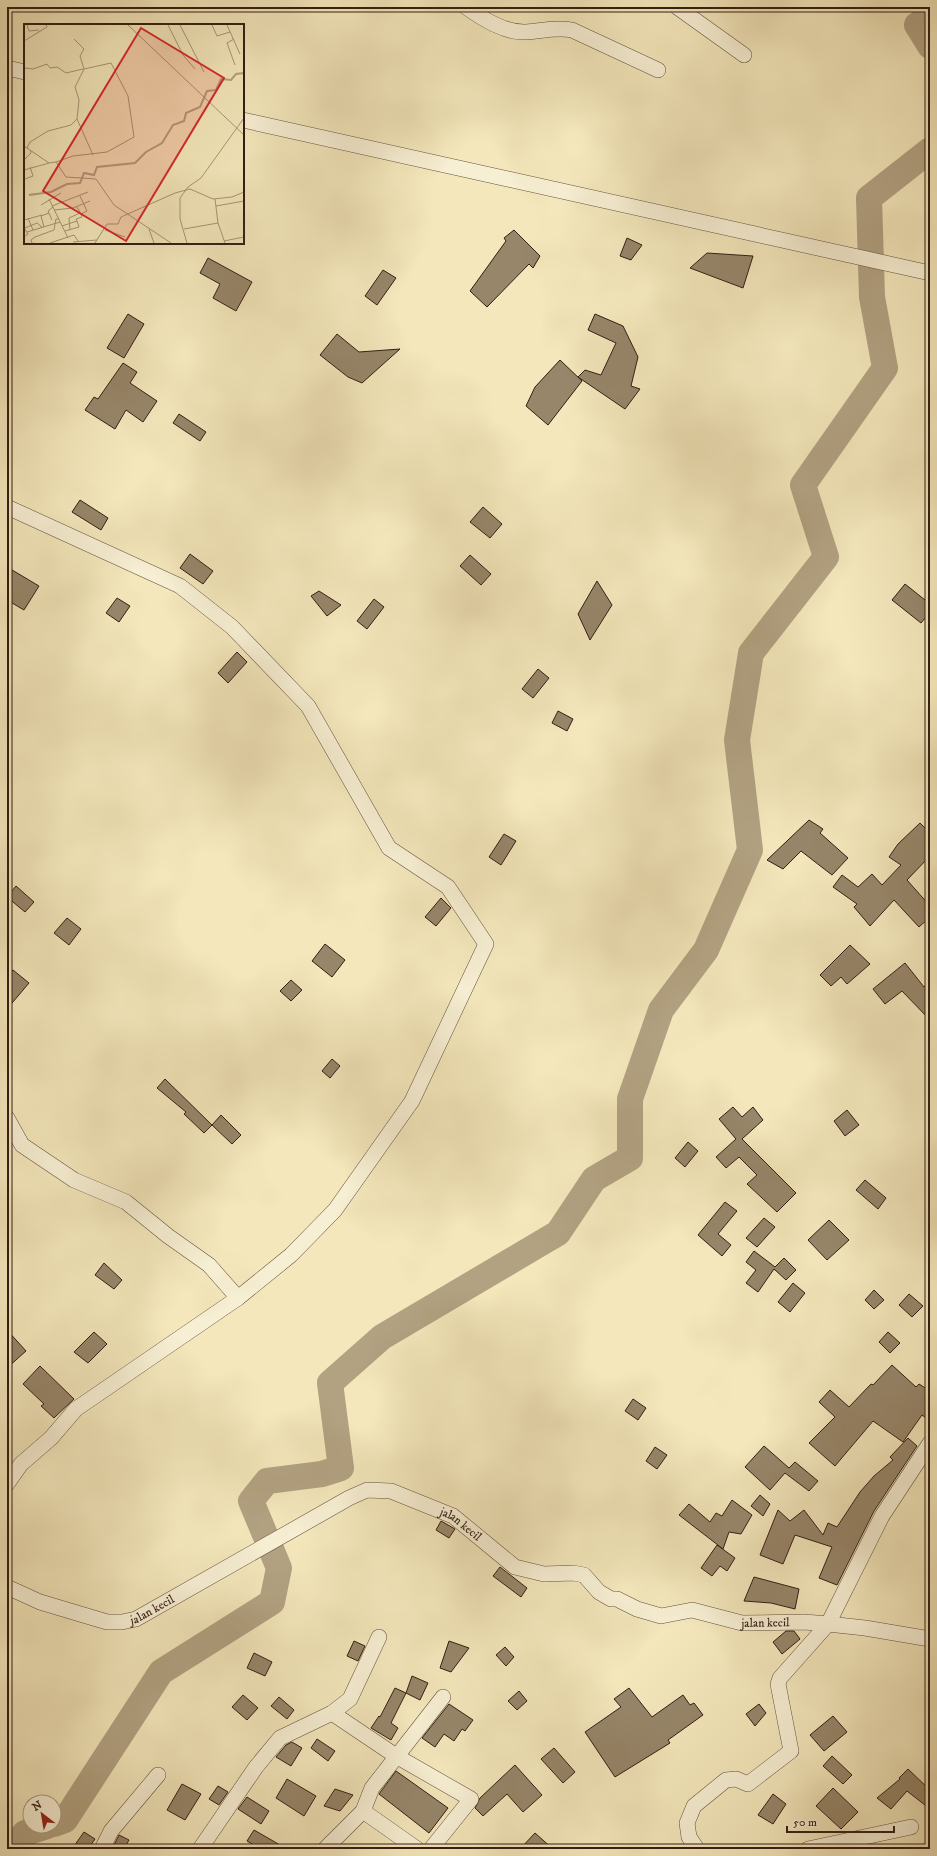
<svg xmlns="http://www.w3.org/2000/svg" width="937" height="1856" font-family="'IM FELL DW Pica',serif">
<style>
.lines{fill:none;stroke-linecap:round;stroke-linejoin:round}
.river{stroke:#b2a282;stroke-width:26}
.building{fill:#97866a;stroke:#341d13}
.minor-casing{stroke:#64503d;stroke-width:16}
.minor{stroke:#f7efd3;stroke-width:15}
.labels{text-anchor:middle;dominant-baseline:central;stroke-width:3;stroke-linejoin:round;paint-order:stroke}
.street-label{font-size:12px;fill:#341d13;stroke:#f7efd3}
.inset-river{fill:none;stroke:#b2a282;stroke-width:2}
.inset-road{fill:none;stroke:#a79678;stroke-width:1}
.view{fill:#d62828;fill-opacity:0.15;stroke:#d62828;stroke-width:2}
.inset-edge{fill:none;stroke:#341d13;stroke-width:2}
</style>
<rect width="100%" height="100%" fill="#f3e7bb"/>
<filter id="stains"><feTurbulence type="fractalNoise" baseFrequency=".005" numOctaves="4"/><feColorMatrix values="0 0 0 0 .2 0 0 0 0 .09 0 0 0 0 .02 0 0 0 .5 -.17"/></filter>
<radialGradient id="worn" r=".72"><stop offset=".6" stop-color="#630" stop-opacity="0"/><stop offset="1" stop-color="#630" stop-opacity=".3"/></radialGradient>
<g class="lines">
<g class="river">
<path d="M930 16 917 25 930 46"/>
<path d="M54 1824 65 1820 161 1672 272 1602 279 1568 251 1501 267 1481 322 1474 341 1468 330 1383 382 1337 558 1233 594 1179 630 1158V1099L661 1010 706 950 750 850 737 740 751 653 826 557 803 485 885 368 872 297 869 198 930 150"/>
<path d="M10 1849 25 1833 47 1826"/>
</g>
</g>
<g class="building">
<path d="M514 230 540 256 533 268 529 264 487 307 470 291 506 241 504 238Z"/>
<path d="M627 238 642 245 631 260 620 256Z"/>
<path d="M707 253 753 256 743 288 690 268Z"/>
<path d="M208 258 252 282 236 311 213 298 220 284 200 273Z"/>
<path d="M383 270 396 278 377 305 365 296Z"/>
<path d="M128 314 144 324 124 358 107 348Z"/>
<path d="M595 314 623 326 638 357 631 386 640 389 625 409 578 377 585 370 601 375 616 343 588 330Z"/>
<path d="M337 334 359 352 400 349 362 383 348 377 320 355Z"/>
<path d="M560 360 582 381 548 425 526 406 535 387Z"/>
<path d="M123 363 137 372 130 383 157 401 143 422 126 410 115 429 85 410 94 397 98 399Z"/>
<path d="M179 414 206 432 200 441 173 423Z"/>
<path d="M80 500 108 518 101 530 72 512Z"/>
<path d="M483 507 502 524 490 538 470 522Z"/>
<path d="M190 554 213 571 203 584 180 568Z"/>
<path d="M470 555 491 574 481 585 460 566Z"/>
<path d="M7 567 39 586 24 610 7 600Z"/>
<path d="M597 581 612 605 590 640 578 614Z"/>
<path d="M905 584 930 604V612L921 623 892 600Z"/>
<path d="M319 591 341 605 327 616 311 596Z"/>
<path d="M117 598 130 606 119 622 106 613Z"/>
<path d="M374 599 384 607 367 629 357 621Z"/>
<path d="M237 652 247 662 228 683 218 673Z"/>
<path d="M538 669 549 678 533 698 522 689Z"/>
<path d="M558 711 573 719 567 731 552 723Z"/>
<path d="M809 820 823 829 820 833 848 858 832 875 801 851 783 869 767 860Z"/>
<path d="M920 823 930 833V856L907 880 930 906V917L919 927 894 900 870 926 854 907 857 904 833 887 842 875 858 887 872 874 882 885 901 865 889 857 898 844Z"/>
<path d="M504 834 516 841 501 865 489 857Z"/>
<path d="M16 886 34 902 25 912 7 897Z"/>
<path d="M441 898 451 908 436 926 425 917Z"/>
<path d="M67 918 81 929 69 945 54 933Z"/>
<path d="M325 944 345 960 332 977 312 961Z"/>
<path d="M850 945 870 964 847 984 841 977 831 986 820 975Z"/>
<path d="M905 963 924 987 930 980V1020L902 991 885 1004 873 989Z"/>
<path d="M13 970 29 983 7 1009V977Z"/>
<path d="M291 980 302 990 291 1001 280 991Z"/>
<path d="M332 1059 340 1066 330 1078 322 1071Z"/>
<path d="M165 1079 212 1125 204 1133 184 1114 186 1112 157 1088Z"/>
<path d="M733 1107 742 1117 753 1107 763 1120 742 1139 796 1193 777 1212 747 1184 757 1175 739 1157 726 1168 716 1157 736 1139 719 1119Z"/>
<path d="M847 1110 859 1125 845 1136 834 1121Z"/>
<path d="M221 1115 241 1135 232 1144 212 1125Z"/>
<path d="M688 1142 698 1151 685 1167 675 1158Z"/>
<path d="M865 1180 886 1198 878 1209 856 1190Z"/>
<path d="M725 1202 737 1211 718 1234 731 1245 722 1256 698 1235Z"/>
<path d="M764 1218 775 1227 757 1247 746 1238Z"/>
<path d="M829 1220 849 1240 827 1260 808 1240Z"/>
<path d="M754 1251 775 1267 784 1258 796 1270 786 1280 774 1269 758 1292 746 1283 756 1270 746 1262Z"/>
<path d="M104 1263 122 1280 114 1289 95 1275Z"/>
<path d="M793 1283 805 1293 790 1312 778 1302Z"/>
<path d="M874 1290 884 1300 874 1309 865 1300Z"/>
<path d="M909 1294 923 1306 912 1317 899 1305Z"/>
<path d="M7 1330 26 1351 7 1368Z"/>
<path d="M94 1332 107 1344 88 1363 74 1352Z"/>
<path d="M888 1332 900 1343 890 1353 879 1342Z"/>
<path d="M892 1365 916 1387 919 1384 930 1391V1421L922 1415 903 1442 873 1421 835 1466 809 1443 835 1417 819 1402 830 1390 849 1407 871 1384 873 1385Z"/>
<path d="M40 1366 74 1399 54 1418 41 1406 44 1404 23 1384Z"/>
<path d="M633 1399 646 1408 638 1420 625 1411Z"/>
<path d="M908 1438 917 1446 874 1511 837 1585 819 1578 832 1547 795 1535 783 1564 760 1555 778 1510 790 1521 804 1510 823 1535 828 1523 837 1527 860 1492 874 1476 893 1460 890 1457Z"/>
<path d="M764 1446 789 1468 795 1462 818 1481 809 1491 785 1473 770 1490 745 1467Z"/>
<path d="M655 1447 667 1455 657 1469 646 1461Z"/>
<path d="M760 1495 770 1504 763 1516 751 1506Z"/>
<path d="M732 1500 752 1515 741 1534 729 1532 723 1549 679 1515 689 1504 710 1522 716 1513 722 1516Z"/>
<path d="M441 1521 455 1529 449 1538 436 1530Z"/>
<path d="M717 1545 735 1558 727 1571 720 1566 712 1576 701 1568Z"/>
<path d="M500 1567 527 1588 521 1597 493 1576Z"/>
<path d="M754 1577 799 1589 795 1609 771 1603 744 1601Z"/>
<path d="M786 1631H794L800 1639 782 1654 773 1642Z"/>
<path d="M354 1641 365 1646 358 1661 347 1656Z"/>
<path d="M449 1641 469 1648 451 1672 440 1668Z"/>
<path d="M505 1647 514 1657 506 1666 496 1655Z"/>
<path d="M254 1653 272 1662 265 1676 247 1668Z"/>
<path d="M412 1676 428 1683 420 1700 406 1693Z"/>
<path d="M395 1688 406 1693 391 1723 398 1728 391 1740 371 1728 379 1716 380 1717Z"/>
<path d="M629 1688 652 1717 683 1695 690 1705 694 1703 703 1715 668 1740 670 1743 615 1777 585 1732 621 1707 614 1699Z"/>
<path d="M519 1691 527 1701 517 1710 508 1701Z"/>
<path d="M243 1695 258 1708 247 1720 232 1707Z"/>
<path d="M279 1697 294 1710 287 1719 271 1706Z"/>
<path d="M449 1704 473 1720 465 1731 462 1729 454 1741 444 1734 435 1747 422 1738Z"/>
<path d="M759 1704 766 1713 755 1726 746 1714Z"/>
<path d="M833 1716 847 1732 824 1751 810 1735Z"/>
<path d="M317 1739 335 1751 328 1761 311 1748Z"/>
<path d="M292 1742 302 1748 291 1766 276 1757 286 1745Z"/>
<path d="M554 1748 575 1772 563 1783 541 1759Z"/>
<path d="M832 1756 852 1775 843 1784 823 1766Z"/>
<path d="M515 1765 542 1795 523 1812 507 1794 483 1816 475 1808 480 1798Z"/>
<path d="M908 1769 930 1790V1809L907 1791 891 1809 877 1798 900 1779 899 1778Z"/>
<path d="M396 1771 448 1808 429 1833 379 1794Z"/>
<path d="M287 1779 316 1796 304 1816 276 1798Z"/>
<path d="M182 1784 201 1794 185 1820 167 1810Z"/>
<path d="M218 1786 228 1792 219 1805 209 1799Z"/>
<path d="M833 1788 858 1812 841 1829 816 1806Z"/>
<path d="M335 1789 353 1795 340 1811 324 1806Z"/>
<path d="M773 1794 786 1804 773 1824 758 1815Z"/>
<path d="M247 1797 269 1811 261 1824 238 1809Z"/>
<path d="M254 1830 287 1849H261L247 1841Z"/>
<path d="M84 1832 95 1839 88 1849H72Z"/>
<path d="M535 1833 553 1849H520Z"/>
<path d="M119 1835 129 1840 124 1849H112Z"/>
</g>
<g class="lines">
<g class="minor-casing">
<g id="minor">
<path d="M466 7C483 19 505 33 526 32 542 31 556 27 572 30L658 70"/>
<path d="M677 7 744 55"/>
<path d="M7 68 25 72"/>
<path d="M243 120 930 273"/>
<path d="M7 507 180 586 232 627 308 706 389 848 448 887 486 944 412 1101 335 1210 291 1255 238 1298 76 1409 51 1438 21 1464 7 1484"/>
<path d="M7 1118 22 1145 74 1180 126 1202 168 1236 209 1265 238 1298"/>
<path id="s1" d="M7 1587 40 1602 107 1622H122L136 1619 349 1498 367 1490 391 1491 453 1516 515 1567 544 1574 573 1573 584 1575 599 1592 611 1599H617L637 1609 661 1616 692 1610 742 1623 804 1622 828 1624 865 1628 930 1639"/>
<path d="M332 1713 396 1756 471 1799 431 1849"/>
<path d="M363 1811 417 1849"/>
<path d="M102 1849 111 1831 158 1775"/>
<path d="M200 1849 256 1767 280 1738 332 1713 350 1699 379 1637"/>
<path d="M325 1849 363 1811 372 1788 443 1697"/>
<path d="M697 1849 689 1837 687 1823 694 1806 726 1780 736 1779 748 1784 791 1751 778 1684 780 1678 828 1624 882 1516 930 1443"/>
<path d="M808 1849 911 1827"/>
</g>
</g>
<use href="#minor" class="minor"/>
</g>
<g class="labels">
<g class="street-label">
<text stroke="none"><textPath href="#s1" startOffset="502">jalan kecil</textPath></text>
<text stroke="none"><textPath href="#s1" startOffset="154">jalan kecil</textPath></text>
<text stroke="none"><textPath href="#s1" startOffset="838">jalan kecil</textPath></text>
</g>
</g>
<g transform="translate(24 24)">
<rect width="220" height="220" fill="#f3e7bb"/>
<path class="inset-river" d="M5 171 27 168 43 160 56 159 60 149 70 151 73 143 111 139 122 128 138 119 149 101 160 97 162 89 176 83 183 67 192 66 197 55 207 56 212 50 220 49"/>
<path class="inset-road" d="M3 1 5 7 15 6M104 1 220 111M144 1 159 31 171 45M156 1 180 48M188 1 193 12 206 8M203 1 216 30M210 15 203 19 211 41M0 17 23 3 22 1M1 44 9 45 23 40 26 44 33 43 42 49 59 45M60 45 51 63 55 76 53 95 69 131M0 122 25 139 32 138 42 153 72 155 90 181 147 219M3 124 6 118 24 107 47 101 53 95M0 136 7 129 6 127M32 138 49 132 83 128 110 113 104 72 87 39 60 45 56 32 60 25 50 15M0 146 25 139M1 155 9 152 6 143M25 175 44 214M191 175 194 199 201 219M17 181 37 169M28 182 64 168M192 182 220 177M53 183 57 190 63 187 56 172M30 186 49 184 66 177M4 194 9 206M0 196 18 191M28 196 24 187 29 183M38 202 53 197 52 195 58 193 57 190M20 203 17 192 25 189M0 204 4 210 0 213M1 204 13 199 18 203M125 205 130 219M160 205 194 199M46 206 45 194 56 189M81 206 101 213M41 207 55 203 53 197M3 208 36 198M200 217 220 213M49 218 73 216M8 219 7 216 11 213 30 206 32 195H35M26 219 50 211 54 217M71 219 83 200H94L97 193 151 169 166 165 189 175 208 173 220 168M163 219 156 195V174L164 163 177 154 220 94"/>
<path class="view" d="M117 4 200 54 102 217 19 167Z"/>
<rect width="220" height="220" class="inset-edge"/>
</g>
<rect width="937" height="1856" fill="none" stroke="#f3e7bb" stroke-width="24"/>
<rect x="8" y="8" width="921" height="1840" fill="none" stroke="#341d13" stroke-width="2"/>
<rect x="12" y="12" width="913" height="1832" fill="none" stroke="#341d13"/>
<g transform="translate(42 1814) rotate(329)"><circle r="19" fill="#f7efd3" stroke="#a99b86"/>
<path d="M0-3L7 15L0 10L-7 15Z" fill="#8f2418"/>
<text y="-6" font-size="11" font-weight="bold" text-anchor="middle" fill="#341d13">N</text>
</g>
<path d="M787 1826v6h107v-6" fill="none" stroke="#341d13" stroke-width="2"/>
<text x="793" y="1826" font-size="12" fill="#341d13" stroke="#f7efd3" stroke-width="3" paint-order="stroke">50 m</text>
<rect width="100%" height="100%" filter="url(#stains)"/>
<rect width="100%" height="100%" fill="url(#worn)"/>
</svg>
